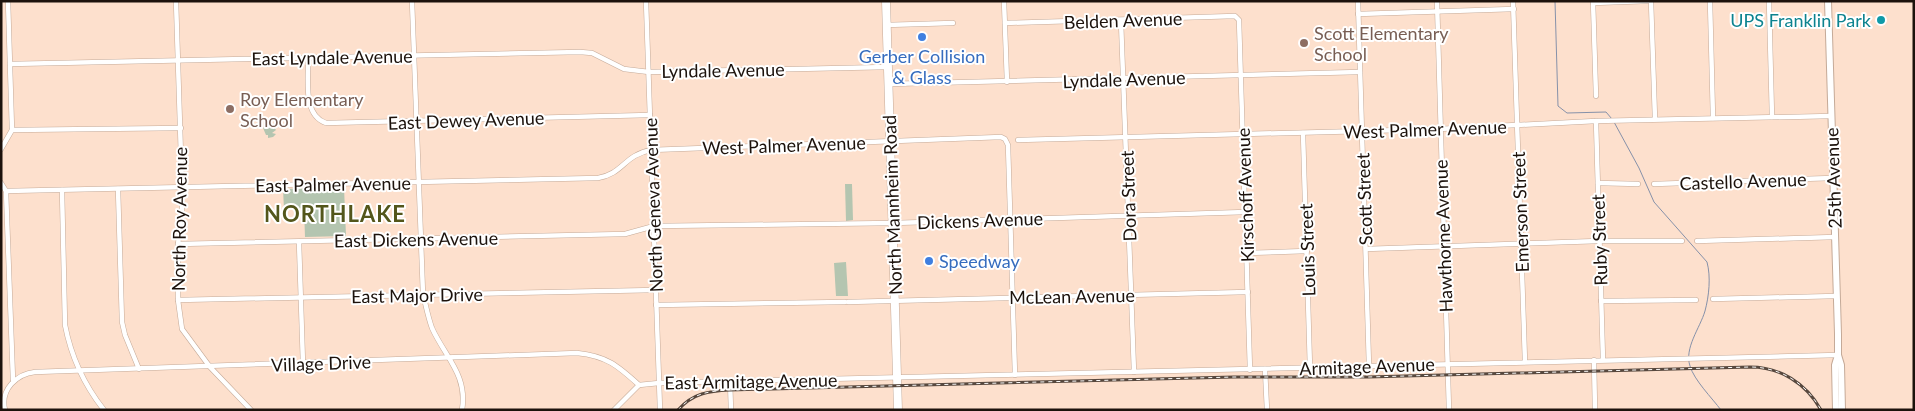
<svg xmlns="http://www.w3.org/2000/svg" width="1915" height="411" font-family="Lato,sans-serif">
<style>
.green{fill:#b4c5b0}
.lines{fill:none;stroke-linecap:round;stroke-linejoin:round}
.stream{stroke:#8691a9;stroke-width:1}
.street-casing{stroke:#c5aa98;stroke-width:5.5}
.secondary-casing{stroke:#c5aa98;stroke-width:8}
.primary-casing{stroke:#c5aa98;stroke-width:9}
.street{stroke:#fff;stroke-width:4.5}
.secondary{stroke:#fff;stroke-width:6}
.primary{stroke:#fff;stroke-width:8}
.rail-casing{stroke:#57483e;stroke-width:3}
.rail{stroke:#fff;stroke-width:1;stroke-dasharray:4;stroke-linecap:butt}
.culture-dot{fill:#0f9aa8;stroke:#fff;stroke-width:2}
.shop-dot{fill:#3f7fe0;stroke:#fff;stroke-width:2}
.education-dot{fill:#8d6e63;stroke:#fff;stroke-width:2}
.labels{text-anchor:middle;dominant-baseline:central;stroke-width:4;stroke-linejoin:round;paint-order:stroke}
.street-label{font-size:18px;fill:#1c120c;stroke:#fff}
.culture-label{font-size:18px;fill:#0d838f;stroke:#fff;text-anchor:end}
.education-label{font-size:18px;fill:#785e54;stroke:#fff;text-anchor:start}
.shop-label{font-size:18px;fill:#366cbe;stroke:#fff}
.district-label{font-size:22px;font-weight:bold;letter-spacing:1px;fill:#53561b;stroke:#fff}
</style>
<rect width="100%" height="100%" fill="#fde0cd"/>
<g class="green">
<path d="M266 124H272L276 130 272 133 276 134 273 137 268 138V135H266L263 128Z"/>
<path d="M845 184H852L853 220 846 221Z"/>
<path d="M344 187 346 236 305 237 304 208 284 209 283 189Z"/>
<path d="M846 262 848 296H836L834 263Z"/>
</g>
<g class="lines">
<g class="stream">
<path d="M1555 1 1558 106 1567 113 1606 112 1612 119"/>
<path d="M1614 122 1639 168 1654 202 1707 262C1711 277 1709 296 1705 311 1700 328 1684 348 1690 366 1694 380 1712 398 1721 410"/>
</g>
<g class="street-casing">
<g id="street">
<path d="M176 1 182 188V214L178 244V300L182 329 210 367 251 410"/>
<path d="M412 1 423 294C426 306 428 317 432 328 445 357 468 375 462 410"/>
<path d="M646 1 660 410"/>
<path d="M1004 1 1007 82"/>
<path d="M1358 1 1369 366"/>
<path d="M1437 1 1449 410"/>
<path d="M1513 1 1525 362"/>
<path d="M1593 1 1596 96"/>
<path d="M1651 1 1655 119"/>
<path d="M1710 1 1713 118"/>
<path d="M1769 1 1772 117"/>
<path d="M1593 3 1648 1"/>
<path d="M1358 14 1514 9"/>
<path d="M1121 21 1134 372"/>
<path d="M1005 23 1235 16 1239 20 1250 370"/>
<path d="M886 25 953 23"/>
<path d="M308 57C309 79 302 115 326 123L650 115"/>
<path d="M10 64 580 52 592 53 624 69 649 72 888 67"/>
<path d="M888 84 1360 72"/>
<path d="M1596 121 1603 360"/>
<path d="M12 130 181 128"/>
<path d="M1303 133 1310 368"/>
<path d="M1018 140 1439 129 1596 121 1831 116"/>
<path d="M1 149 12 130 8 1"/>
<path d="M1 183 6 191 13 380"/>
<path d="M1598 183 1638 184"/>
<path d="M1654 184 1833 178"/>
<path d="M118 189 122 322 125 335 139 369"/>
<path d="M62 190 65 325C71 356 85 386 104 410"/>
<path d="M6 191 598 178C623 174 624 155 651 150L1001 137 1005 139 1008 145 1015 375"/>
<path d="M1697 241 1835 237"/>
<path d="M299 242 303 364"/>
<path d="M178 244 625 234 654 226 894 223 1246 212"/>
<path d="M1366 249 1599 241H1682"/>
<path d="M1247 253 1307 251"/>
<path d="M1713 299 1836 296"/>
<path d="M178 300 656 290"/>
<path d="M1601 301 1696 300"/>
<path d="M848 302 1248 292"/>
<path d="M656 305 845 302"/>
<path d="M1594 360 1595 410"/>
<path d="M1265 369 1267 410"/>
<path d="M730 381 731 410"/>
<path d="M5 410C0 389 17 374 35 372L577 353C607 356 618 366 639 385"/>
<path d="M614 410 639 385 659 383 1838 355"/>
</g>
</g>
<g class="secondary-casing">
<g id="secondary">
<path d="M1828 1 1838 334V355L1835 365 1836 410"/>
<path d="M1838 355 1841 365 1842 410"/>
</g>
</g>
<g class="primary-casing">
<path id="primary" d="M886 1 898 410"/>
</g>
<use href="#street" class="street"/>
<use href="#secondary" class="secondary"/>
<use href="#primary" class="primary"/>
<g class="rail-casing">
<path id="rail" d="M678 410C693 393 709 391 730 390L1234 377H1368L1750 367C1780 367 1806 383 1821 410"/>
</g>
<use href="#rail" class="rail"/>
</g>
<circle class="culture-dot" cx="1881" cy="20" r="5"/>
<g class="shop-dot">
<circle cx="922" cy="37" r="5"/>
<circle cx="929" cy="261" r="5"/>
</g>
<g class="education-dot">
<circle cx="1304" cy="43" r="5"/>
<circle cx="230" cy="109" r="5"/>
</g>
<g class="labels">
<g class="street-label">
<text transform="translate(1123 20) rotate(-2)">Belden Avenue</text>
<text transform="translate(332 57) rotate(-1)">East Lyndale Avenue</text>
<text transform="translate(723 70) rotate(-1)">Lyndale Avenue</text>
<text transform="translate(1124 79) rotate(-2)">Lyndale Avenue</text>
<text transform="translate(466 120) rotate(-2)">East Dewey Avenue</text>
<text transform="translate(1425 129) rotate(-2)">West Palmer Avenue</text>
<text transform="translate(784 145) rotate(-2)">West Palmer Avenue</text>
<text transform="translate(1833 178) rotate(-92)">25th Avenue</text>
<text transform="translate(1743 181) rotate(-2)">Castello Avenue</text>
<text transform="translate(333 184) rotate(-1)">East Palmer Avenue</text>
<text transform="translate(1245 195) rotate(-92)">Kirschoff Avenue</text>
<text transform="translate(1128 196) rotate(-92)">Dora Street</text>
<text transform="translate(1364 199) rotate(-92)">Scott Street</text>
<text transform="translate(653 205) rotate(-92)">North Geneva Avenue</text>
<text transform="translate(892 205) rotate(-92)">North Mannheim Road</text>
<text transform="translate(1520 212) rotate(-92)">Emerson Street</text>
<text transform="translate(179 219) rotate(-89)">North Roy Avenue</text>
<text transform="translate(980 220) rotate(-2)">Dickens Avenue</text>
<text transform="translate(1443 236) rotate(-92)">Hawthorne Avenue</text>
<text transform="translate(416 239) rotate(-1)">East Dickens Avenue</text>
<text transform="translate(1599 240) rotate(-92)">Ruby Street</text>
<text transform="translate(1307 250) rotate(-92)">Louis Street</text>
<text transform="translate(417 295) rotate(-1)">East Major Drive</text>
<text transform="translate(1072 296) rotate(-1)">McLean Avenue</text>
<text transform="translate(321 363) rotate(-2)">Village Drive</text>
<text transform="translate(1367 366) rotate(-2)">Armitage Avenue</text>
<text transform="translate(751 381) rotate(-1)">East Armitage Avenue</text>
</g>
<g class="culture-label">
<text x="1871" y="20">UPS Franklin Park</text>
</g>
<g class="education-label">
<text x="1314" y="33">Scott Elementary<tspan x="1314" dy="21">School</tspan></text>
<text x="240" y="99">Roy Elementary<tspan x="240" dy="21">School</tspan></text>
</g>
<g class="shop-label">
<text x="922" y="56">Gerber Collision<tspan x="922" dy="21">&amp; Glass</tspan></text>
<text x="939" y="261" text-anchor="start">Speedway</text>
</g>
<g class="district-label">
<text x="335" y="213">NORTHLAKE</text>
</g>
</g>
<rect width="1915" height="411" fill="none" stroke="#1c120c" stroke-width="5"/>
</svg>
